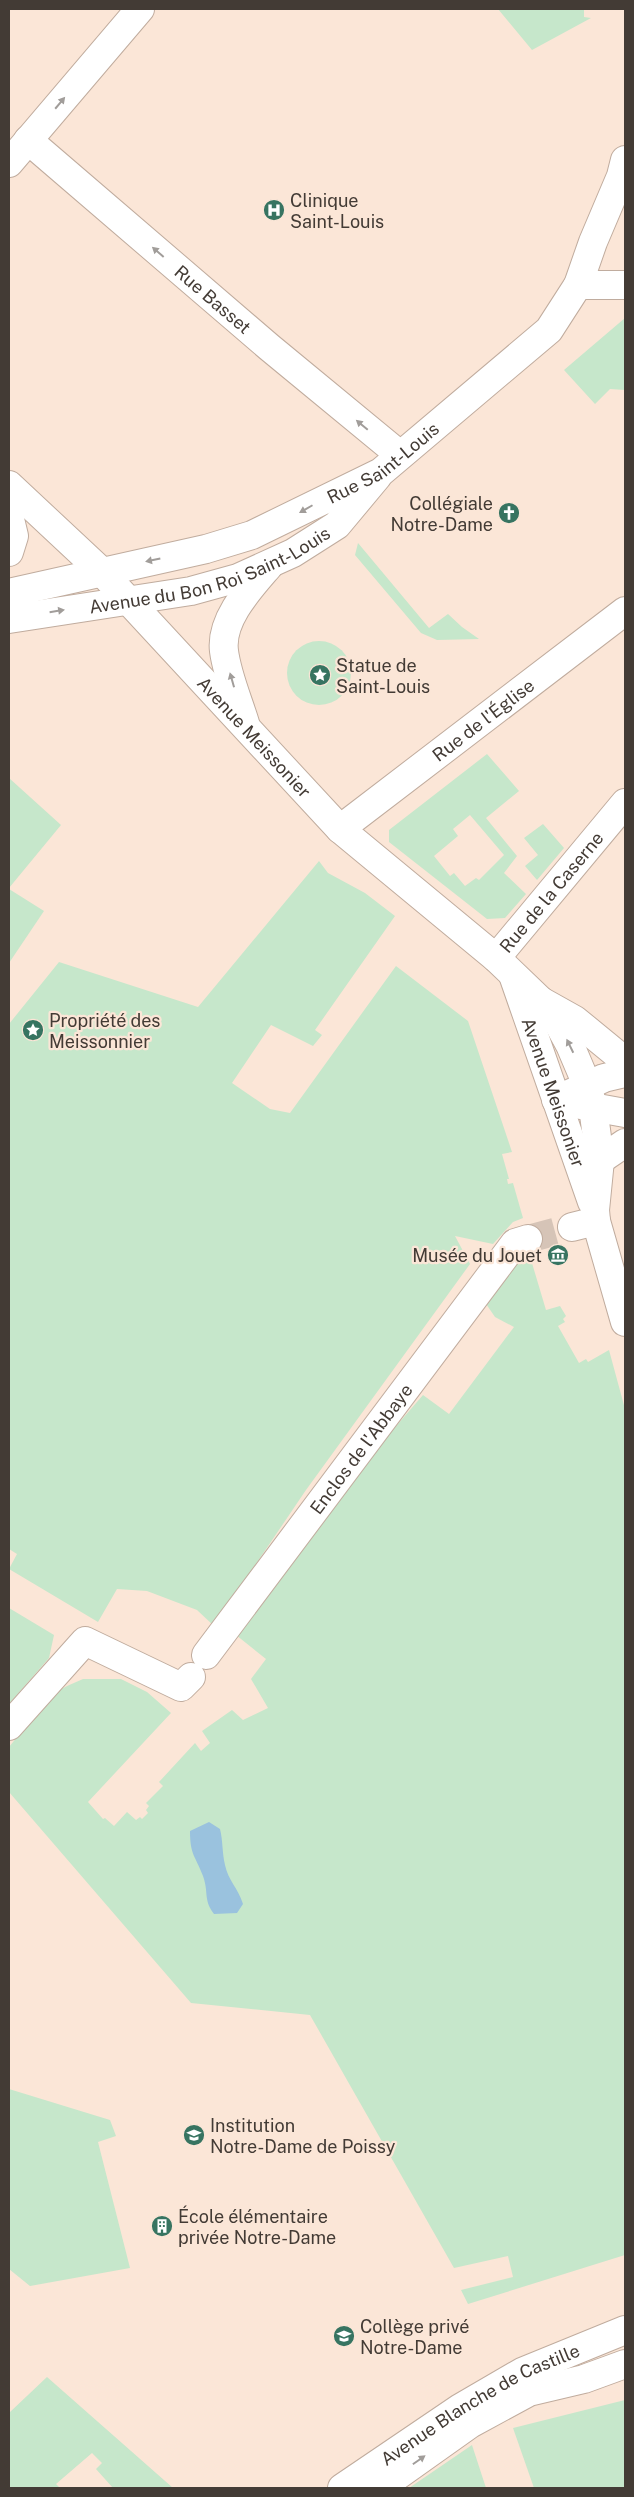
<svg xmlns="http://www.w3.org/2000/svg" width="634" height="2497" font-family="'Public Sans',sans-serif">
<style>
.green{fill:#c6e7cb;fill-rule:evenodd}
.water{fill:#9ac2de}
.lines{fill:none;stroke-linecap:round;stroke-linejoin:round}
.pedestrian-tunnel{stroke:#d6c4b7;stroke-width:28;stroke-dasharray:28 14;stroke-linecap:butt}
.pedestrian-casing{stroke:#c0ac9e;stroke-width:30}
.minor-casing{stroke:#c0ac9e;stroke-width:30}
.tertiary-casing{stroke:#c0ac9e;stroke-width:30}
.primary-casing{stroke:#c0ac9e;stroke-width:30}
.pedestrian{stroke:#fff;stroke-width:28}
.minor{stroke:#fff;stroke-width:28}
.tertiary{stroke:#fff;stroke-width:28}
.primary{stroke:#fff;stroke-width:28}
.oneway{fill:#a19d9a}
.labels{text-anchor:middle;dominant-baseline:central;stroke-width:4.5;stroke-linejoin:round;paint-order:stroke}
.poi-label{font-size:18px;fill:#433b35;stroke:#fbe6d7;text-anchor:start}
.street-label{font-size:18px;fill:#433b35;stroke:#fbe6d7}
</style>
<rect width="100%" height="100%" fill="#fbe6d7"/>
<g class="green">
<path d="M498 9H584V17L591 18 532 50Z"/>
<path d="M625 318V390L610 389 595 404 564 370Z"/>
<path d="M358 543 429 628 448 614 462 627 479 639 437 640 421 633 355 555Z"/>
<circle cx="319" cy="673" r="32"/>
<path d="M487 754 519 791 486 818 517 856 504 873 526 894 505 918 487 919 389 842V830ZM470 815 504 855 479 880 476 878 465 886 454 873 450 876 434 856 458 836 453 829Z"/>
<path d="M9 778 61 825 9 888Z"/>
<path d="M543 824 564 848 537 880 525 866 538 855 524 838Z"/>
<path d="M319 861 328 873 365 893 395 916 315 1030 322 1035 313 1046 271 1025 232 1083 270 1109 290 1113 396 966 468 1021 512 1152 502 1154 509 1179H507L508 1184 513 1183 523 1218 513 1222 493 1244 455 1236 470 1264 306 1490 214 1626 197 1610 147 1591 117 1589 98 1622 9 1569 17 1554 9 1549V1024L59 962 198 1007Z"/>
<path d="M9 889 44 911 9 963Z"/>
<path d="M529 1253 546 1310 560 1306 566 1316 563 1319 565 1322 558 1326 579 1363 586 1359 588 1362 609 1350 625 1409V2255L468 2304 461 2290 513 2277 508 2256 454 2268 310 2015 191 2003 9 1792V1747L51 1695 67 1686 83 1679H121L147 1692 171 1713 88 1802 103 1819 105 1818 114 1826 127 1812 136 1820 140 1817 142 1819 148 1813 146 1810 149 1806 146 1803 163 1786 159 1782 195 1743 201 1751 210 1743 202 1731 232 1710 243 1720 268 1708 251 1679 266 1659 236 1635 332 1500 423 1395 449 1414 514 1327 495 1317 482 1298 496 1279Z"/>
<path d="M9 1608 54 1635 49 1658 9 1704Z"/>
<path d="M9 2089 110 2120 116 2136 98 2142 130 2268 30 2286 9 2269Z"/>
<path d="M47 2377 173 2488H113L96 2469 102 2463 92 2453 56 2484 60 2488H9V2413Z"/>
<path d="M625 2400V2488H534L513 2428Z"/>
<path d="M472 2445 486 2488H409Z"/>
</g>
<path class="water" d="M209 1822 220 1829C223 1841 222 1853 225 1865 228 1880 238 1888 243 1904L237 1913 214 1914C203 1899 209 1893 203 1876 195 1855 190 1855 190 1831Z"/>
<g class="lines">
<path class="pedestrian-tunnel" d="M528 1239 572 1227"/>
<g class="pedestrian-casing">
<g id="pedestrian">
<path d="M572 1227 596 1221"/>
<path id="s1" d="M206 1655 515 1243 528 1239"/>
<path d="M9 1726 85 1641 181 1687 191 1677"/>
</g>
</g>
<g class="minor-casing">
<g id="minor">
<path id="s2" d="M28 140 269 347 400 455"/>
<path d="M9 163 140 9"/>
<path d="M578 285H625"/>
<path d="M9 485 101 571"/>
<path d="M9 515 14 536 9 552"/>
<path id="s3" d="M340 829 625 611"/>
<path id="s4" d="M496 958 625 803"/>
<path d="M541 1001 575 1020 625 1061"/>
<path d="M556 1100 604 1078 625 1073"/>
<path d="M570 1103 625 1113"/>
<path d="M600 1160 625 1143"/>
</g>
</g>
<g class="tertiary-casing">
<g id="tertiary">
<path id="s5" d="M342 2488 460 2408 522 2372 625 2330"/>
<path d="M380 2488 470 2424 529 2392 584 2379 625 2364"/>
</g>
</g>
<g class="primary-casing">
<g id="primary">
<path id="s6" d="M101 571 340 829 496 958 541 1001 557 1021 570 1045 587 1085 593 1107 600 1160 595 1210 596 1221 625 1322"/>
<path id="s7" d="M9 593 206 549 252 535 381 472 549 330 578 285 593 242 621 176 625 160"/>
<path id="s8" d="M9 619 191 591 238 578 293 553 337 525 377 477"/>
<path d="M245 723C238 700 227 675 224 651 220 620 249 589 268 567"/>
<path id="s9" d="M514 978 592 1202"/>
</g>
</g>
<use href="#pedestrian" class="pedestrian"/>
<use href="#minor" class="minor"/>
<use href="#tertiary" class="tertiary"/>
<use href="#primary" class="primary"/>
</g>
<defs><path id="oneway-solid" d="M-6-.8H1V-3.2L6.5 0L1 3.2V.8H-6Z" transform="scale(1.25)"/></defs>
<g class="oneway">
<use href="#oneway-solid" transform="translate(60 103) rotate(-50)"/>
<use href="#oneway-solid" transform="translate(158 252) rotate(-139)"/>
<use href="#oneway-solid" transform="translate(362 425) rotate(-140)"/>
<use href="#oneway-solid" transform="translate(306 509) rotate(150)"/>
<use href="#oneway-solid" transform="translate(153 560) rotate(168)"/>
<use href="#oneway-solid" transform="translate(57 611) rotate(-9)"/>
<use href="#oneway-solid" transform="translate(232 680) rotate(-106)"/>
<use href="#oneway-solid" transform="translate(570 1046) rotate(-116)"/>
<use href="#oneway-solid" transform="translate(419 2460) rotate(-35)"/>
</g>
<defs>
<g id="hospital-disc" transform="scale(1.125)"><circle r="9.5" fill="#377461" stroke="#fbe6d7"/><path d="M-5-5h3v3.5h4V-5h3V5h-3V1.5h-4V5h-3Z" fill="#fff"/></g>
<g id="church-disc" transform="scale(1.125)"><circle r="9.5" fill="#377461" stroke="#fbe6d7"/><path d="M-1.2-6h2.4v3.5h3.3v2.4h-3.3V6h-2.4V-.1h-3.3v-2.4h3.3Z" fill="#fff"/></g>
<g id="sight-disc" transform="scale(1.125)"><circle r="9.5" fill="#377461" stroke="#fbe6d7"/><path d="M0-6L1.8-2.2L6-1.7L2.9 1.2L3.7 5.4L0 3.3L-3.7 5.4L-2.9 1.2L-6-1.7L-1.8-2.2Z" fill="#fff"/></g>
<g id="museum-disc" transform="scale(1.125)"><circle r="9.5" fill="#377461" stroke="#fbe6d7"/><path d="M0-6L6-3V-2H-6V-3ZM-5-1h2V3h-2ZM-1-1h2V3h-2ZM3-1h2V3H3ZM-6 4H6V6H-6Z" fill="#fff"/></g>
<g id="school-disc" transform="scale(1.125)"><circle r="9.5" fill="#377461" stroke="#fbe6d7"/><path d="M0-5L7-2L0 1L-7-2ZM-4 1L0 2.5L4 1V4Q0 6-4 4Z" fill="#fff"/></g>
<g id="building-disc" transform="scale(1.125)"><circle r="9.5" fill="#377461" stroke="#fbe6d7"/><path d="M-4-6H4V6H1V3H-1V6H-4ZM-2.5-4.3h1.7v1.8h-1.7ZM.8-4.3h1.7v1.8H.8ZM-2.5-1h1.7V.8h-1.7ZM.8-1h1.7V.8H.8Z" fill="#fff"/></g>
</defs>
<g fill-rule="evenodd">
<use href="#hospital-disc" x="274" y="210"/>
<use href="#church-disc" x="509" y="513"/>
<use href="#sight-disc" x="320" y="675"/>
<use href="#sight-disc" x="33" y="1030"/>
<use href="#museum-disc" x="558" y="1255"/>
<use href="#school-disc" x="194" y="2135"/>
<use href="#building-disc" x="162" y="2226"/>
<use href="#school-disc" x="344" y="2336"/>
</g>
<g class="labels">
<g class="poi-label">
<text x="290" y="200">Clinique<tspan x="290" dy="21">Saint-Louis</tspan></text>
<text x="493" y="503" text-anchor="end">Collégiale<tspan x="493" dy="21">Notre-Dame</tspan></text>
<text x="336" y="665">Statue de<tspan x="336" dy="21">Saint-Louis</tspan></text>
<text x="49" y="1020">Propriété des<tspan x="49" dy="21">Meissonnier</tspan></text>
<text x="542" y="1255" text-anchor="end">Musée du Jouet</text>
<text x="210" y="2125">Institution<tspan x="210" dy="21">Notre-Dame de Poissy</tspan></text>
<text x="178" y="2216">École élémentaire<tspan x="178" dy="21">privée Notre-Dame</tspan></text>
<text x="360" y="2326">Collège privé<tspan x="360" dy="21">Notre-Dame</tspan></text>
</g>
<g class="street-label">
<text stroke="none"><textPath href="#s2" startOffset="244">Rue Basset</textPath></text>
<text stroke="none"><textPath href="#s7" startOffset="400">Rue Saint-Louis</textPath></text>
<text stroke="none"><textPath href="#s8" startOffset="208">Avenue du Bon Roi Saint-Louis</textPath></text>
<text stroke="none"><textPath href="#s3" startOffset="180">Rue de l'Église</textPath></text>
<text stroke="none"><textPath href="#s6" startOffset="226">Avenue Meissonier</textPath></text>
<text stroke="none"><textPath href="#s4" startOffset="86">Rue de la Caserne</textPath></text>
<text stroke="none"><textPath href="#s9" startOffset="121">Avenue Meissonier</textPath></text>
<text stroke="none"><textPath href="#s1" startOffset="258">Enclos de l'Abbaye</textPath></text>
<text stroke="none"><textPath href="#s5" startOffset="162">Avenue Blanche de Castille</textPath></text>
</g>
</g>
<rect width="634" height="2497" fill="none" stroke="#433b35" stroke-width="20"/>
</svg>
